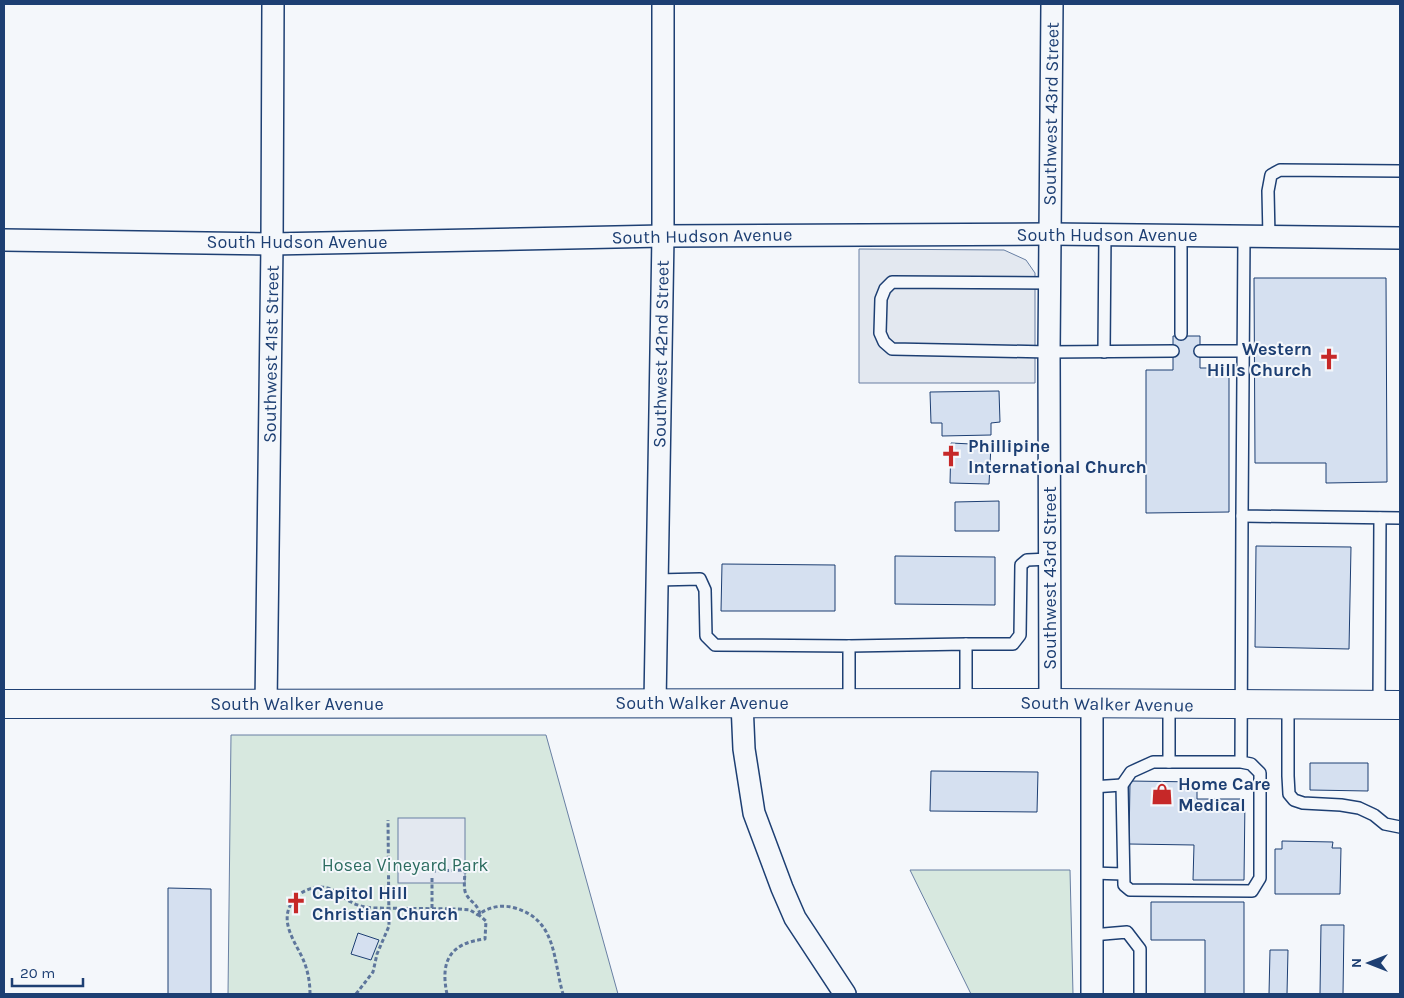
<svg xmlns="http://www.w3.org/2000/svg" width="1404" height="998" font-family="Karla,sans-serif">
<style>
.green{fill:#d7e8df;stroke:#687fa3}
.parking{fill:#e3e8f0;stroke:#687fa3}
.building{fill:#d5e0f0;stroke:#1d3f73}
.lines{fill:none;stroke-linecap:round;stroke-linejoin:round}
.lane-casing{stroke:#1d3f73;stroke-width:14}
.street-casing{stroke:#1d3f73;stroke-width:24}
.secondary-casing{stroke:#1d3f73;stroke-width:30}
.path{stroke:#5e769c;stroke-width:3;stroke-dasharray:4 2.5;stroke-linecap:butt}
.lane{stroke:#f4f7fb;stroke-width:11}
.street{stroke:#f4f7fb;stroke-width:21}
.secondary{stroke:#f4f7fb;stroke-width:28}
.labels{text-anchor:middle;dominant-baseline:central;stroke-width:4;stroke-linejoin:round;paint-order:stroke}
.street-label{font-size:18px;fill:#1d3f73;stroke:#f4f7fb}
.poi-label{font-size:18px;font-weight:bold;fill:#1d3f73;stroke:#f4f7fb;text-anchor:start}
.park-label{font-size:18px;fill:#2c6c60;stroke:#f4f7fb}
</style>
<rect width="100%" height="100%" fill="#f4f7fb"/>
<g class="green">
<path d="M231 735H546L618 994H228Z"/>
<path d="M910 870H1070L1073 994H971Z"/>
</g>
<g class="parking">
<path d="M859 249 1004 250 1026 260 1035 273V383H859Z"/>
<rect x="398" y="818" width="67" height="65"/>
</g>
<g class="building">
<path d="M1254 278H1386L1387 482 1326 483V463H1255Z"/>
<path d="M1173 336H1200V368H1229V512L1146 513V370H1173Z"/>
<path d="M999 391 1000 422 991 423V435L942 436V423H931L930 392Z"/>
<path d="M951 443 991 445 989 484 950 483Z"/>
<path d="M999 501V531H955V502Z"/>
<path d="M1256 546 1351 547 1349 649 1255 647Z"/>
<path d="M895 556 995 557V605L895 604Z"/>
<path d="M722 564 835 565V611H721Z"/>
<path d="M1310 763H1368V791L1310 790Z"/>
<path d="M931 771 1038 772 1037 812 930 811Z"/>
<path d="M1130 781 1197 782V799H1245L1244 880H1193L1194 845 1129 844Z"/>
<path d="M1282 841 1333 842 1332 848H1341L1340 894H1275V849H1282Z"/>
<path d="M168 888 211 889V994H168Z"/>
<path d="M1151 902H1244V994H1205V940H1151Z"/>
<path d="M1321 925H1344L1343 994H1320Z"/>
<path d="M358 933 379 940 371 960 351 954Z"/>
<path d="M1270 950H1288L1287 994H1269Z"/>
</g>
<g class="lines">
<g class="lane-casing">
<g id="lane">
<path d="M1244 237 1242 516 1400 518"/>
<path d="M1269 237 1268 191 1271 175 1280 170 1400 171"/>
<path d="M1049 283 892 282 885 289 881 299 880 333 884 342 892 349 1049 352 1173 351"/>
<path d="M1181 334V236"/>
<path d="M1200 351H1243"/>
<path d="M1104 352 1105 235"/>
<path d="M657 580 700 579 705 590 706 636 715 645 849 646V703"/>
<path d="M966 644H1013L1020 635 1021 565 1027 560 1050 559"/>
<path d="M849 646 966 644V703"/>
<path d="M1169 705V762"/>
<path d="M1288 705V776L1289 794 1294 800 1303 803 1341 805 1359 808 1374 815 1385 824 1400 827"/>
<path d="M1379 705 1380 518"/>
<path d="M1241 762 1251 764 1260 773V878L1252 891 1130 890 1124 885 1122 785 1131 772 1153 762H1241L1242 516"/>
<path d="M1092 787 1122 785"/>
<path d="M1092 873 1123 874"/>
<path d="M1092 935 1127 932 1140 949V994"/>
</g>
</g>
<g class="street-casing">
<g id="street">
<path d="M4 240 272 244 663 236 1050 234 1400 238"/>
<path d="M655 703 663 236V4"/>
<path d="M742 703 744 749 754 813 782 888 795 918 845 994"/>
<path d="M1050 703 1049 352 1052 4"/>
<path d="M1092 704V994"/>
<path d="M266 705 272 244 273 4"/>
</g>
</g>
<g class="secondary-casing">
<path id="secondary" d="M4 704 1050 703 1400 705"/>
</g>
<g class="path">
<path d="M432 871 465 870C465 877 463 888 466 894 471 903 477 903 480 914"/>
<path d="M432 878V909"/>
<path d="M310 994C310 980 307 966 300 953 290 934 279 916 296 897 302 891 312 887 321 887 336 888 339 896 351 902 358 906 365 907 373 908L458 909 470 910 478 915C488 907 502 904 515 908 557 920 553 960 563 994"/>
<path d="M356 994 373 972 377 954 389 926 388 820"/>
<path d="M447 994C440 961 450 943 485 939L486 921 479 915"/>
</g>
<use href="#lane" class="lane"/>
<use href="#street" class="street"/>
<use href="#secondary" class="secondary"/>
</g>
<defs>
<g id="church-bare" transform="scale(1.725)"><path d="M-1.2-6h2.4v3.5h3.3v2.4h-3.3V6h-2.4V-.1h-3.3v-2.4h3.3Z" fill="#c62828" stroke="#f4f7fb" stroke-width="2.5" paint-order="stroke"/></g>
<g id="shop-bare" transform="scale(1.725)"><path d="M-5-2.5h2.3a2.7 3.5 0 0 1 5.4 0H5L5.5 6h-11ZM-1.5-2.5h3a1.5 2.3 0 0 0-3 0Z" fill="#c62828" stroke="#f4f7fb" stroke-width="2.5" paint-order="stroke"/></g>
</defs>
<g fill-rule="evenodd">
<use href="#church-bare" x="1329" y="359"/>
<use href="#church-bare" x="951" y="456"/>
<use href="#shop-bare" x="1162" y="794"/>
<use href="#church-bare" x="296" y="903"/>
</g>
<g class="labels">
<g class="street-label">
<text transform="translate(1051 114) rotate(-89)">Southwest 43rd Street</text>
<text x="1107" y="235">South Hudson Avenue</text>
<text transform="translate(702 236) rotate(-1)">South Hudson Avenue</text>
<text x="297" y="242">South Hudson Avenue</text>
<text transform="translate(271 354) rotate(-89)">Southwest 41st Street</text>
<text transform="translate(661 354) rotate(-89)">Southwest 42nd Street</text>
<text transform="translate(1050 578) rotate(-90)">Southwest 43rd Street</text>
<text x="702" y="703">South Walker Avenue</text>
<text x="297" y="704">South Walker Avenue</text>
<text transform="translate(1107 704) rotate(1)">South Walker Avenue</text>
</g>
<g class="poi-label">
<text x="1312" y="349" text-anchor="end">Western<tspan x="1312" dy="21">Hills Church</tspan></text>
<text x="968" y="446">Phillipine<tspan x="968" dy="21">International Church</tspan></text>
<text x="1178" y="784">Home Care<tspan x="1178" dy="21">Medical</tspan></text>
<text x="312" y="893">Capitol Hill<tspan x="312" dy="21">Christian Church</tspan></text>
</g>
<g class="park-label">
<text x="405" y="865">Hosea Vineyard Park</text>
</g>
</g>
<rect width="1404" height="998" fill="none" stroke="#1d3f73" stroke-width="10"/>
<g transform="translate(1369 963) rotate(270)" stroke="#f4f7fb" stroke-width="4" paint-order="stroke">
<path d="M0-4L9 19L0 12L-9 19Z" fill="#1d3f73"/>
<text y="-8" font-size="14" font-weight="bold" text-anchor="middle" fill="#1d3f73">N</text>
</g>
<path d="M12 978v8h71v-8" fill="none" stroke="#1d3f73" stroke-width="2.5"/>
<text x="20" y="978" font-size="15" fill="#1d3f73" stroke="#f4f7fb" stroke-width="4" paint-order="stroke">20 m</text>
</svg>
